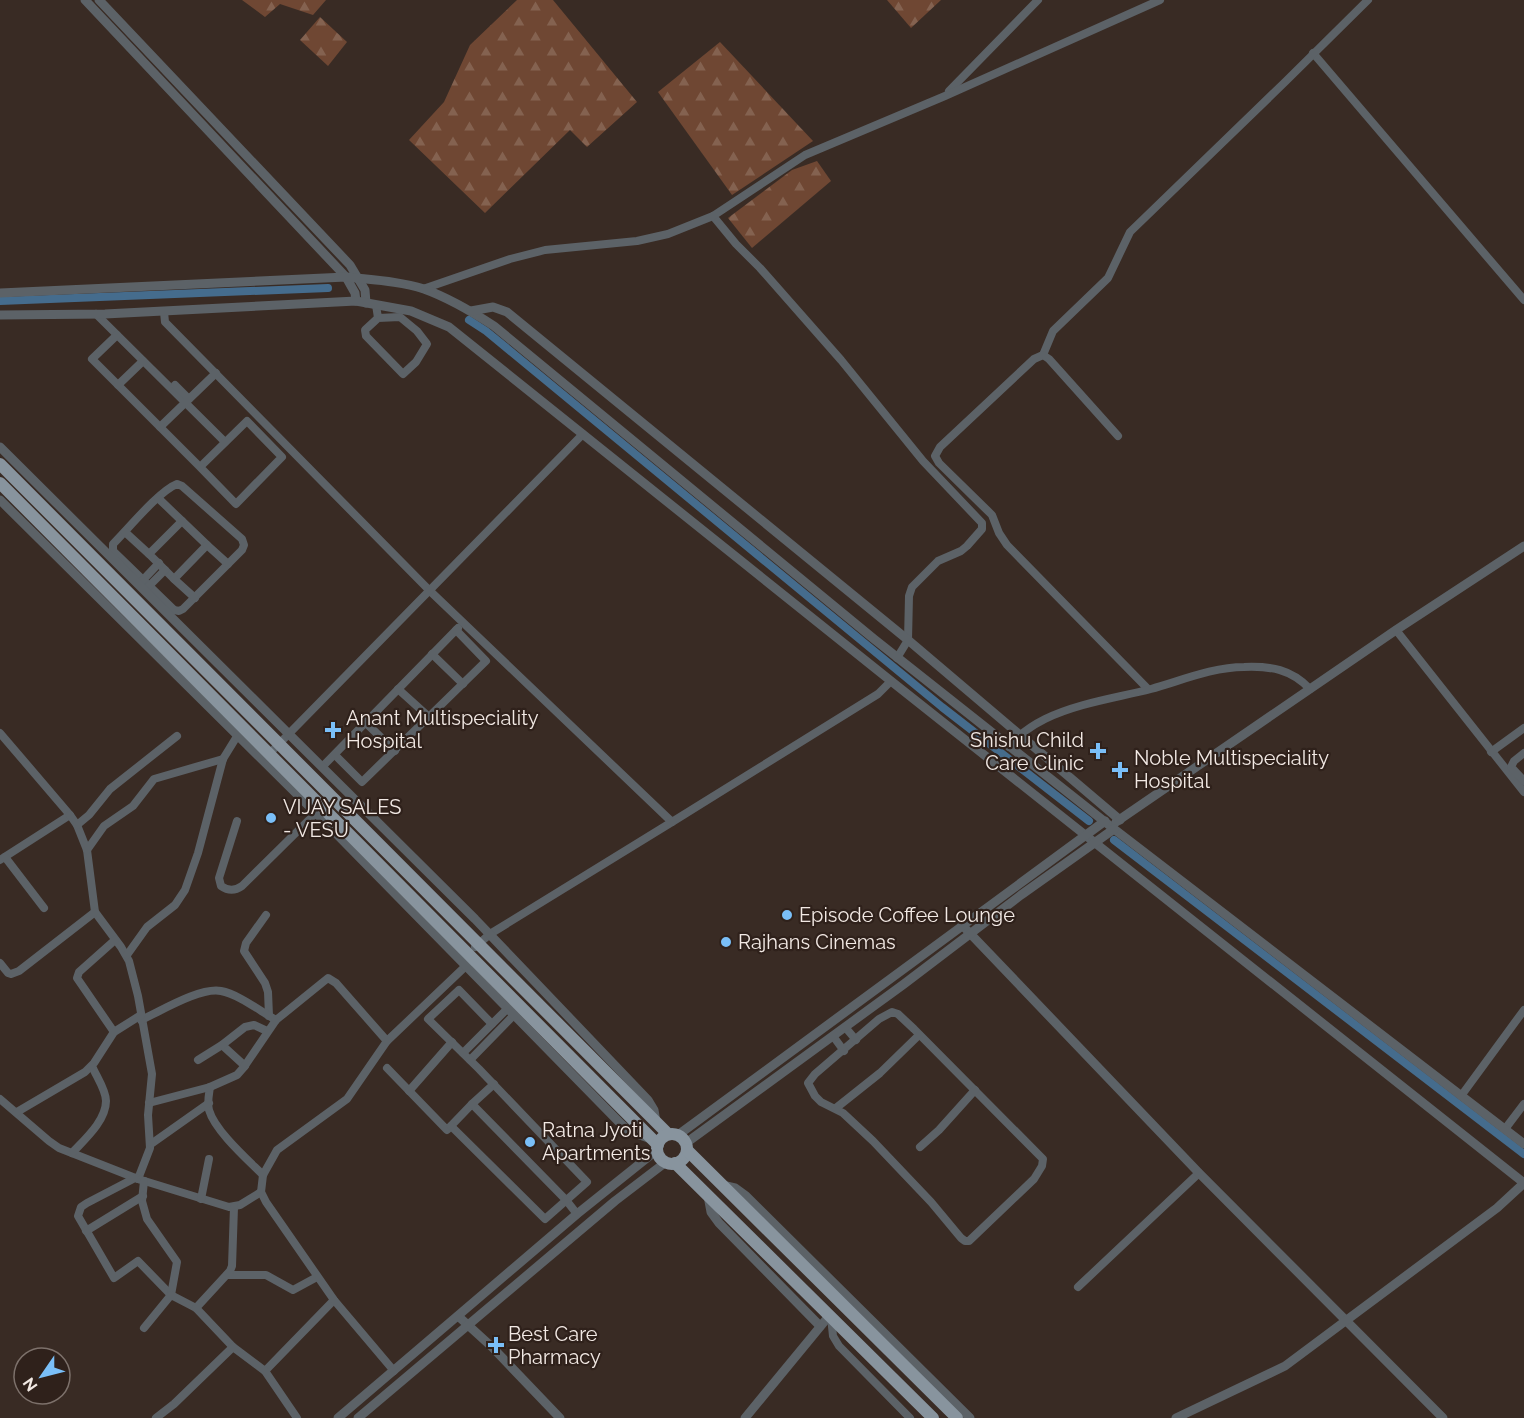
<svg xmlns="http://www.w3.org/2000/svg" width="1524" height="1418" font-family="Raleway,sans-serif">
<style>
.forest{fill:url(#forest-firs)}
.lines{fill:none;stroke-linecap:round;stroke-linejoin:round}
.canal{stroke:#456c8d;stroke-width:8}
.minor{stroke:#5c6267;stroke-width:8}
.tertiary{stroke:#5c6267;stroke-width:9}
.primary{stroke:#88949e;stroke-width:12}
.poi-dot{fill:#7abff8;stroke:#2f211b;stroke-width:2}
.labels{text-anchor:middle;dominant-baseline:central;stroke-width:4.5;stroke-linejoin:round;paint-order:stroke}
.poi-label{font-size:20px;fill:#f2e9e4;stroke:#2f211b;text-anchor:start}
</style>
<defs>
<pattern id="forest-firs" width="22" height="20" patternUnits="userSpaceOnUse" patternTransform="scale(1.5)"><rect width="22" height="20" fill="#6f4733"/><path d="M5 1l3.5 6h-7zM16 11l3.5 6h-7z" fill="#846250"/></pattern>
</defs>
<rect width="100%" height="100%" fill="#392b24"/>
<g class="forest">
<path d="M242 0H326L313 15 280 4 265 17Z"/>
<path d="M517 0H553L637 102 587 147 570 130 485 213 409 140 444 102 470 45Z"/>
<path d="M887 0H941L911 28Z"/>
<path d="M320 17 347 42 328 66 300 40Z"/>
<path d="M720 42 813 141 732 195 658 92Z"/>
<path d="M817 161 831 181 752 248 728 218 792 170Z"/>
</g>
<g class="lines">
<g class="canal">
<path d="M0 301 328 288"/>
<path d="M469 320 486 331 942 707 1089 821"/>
<path d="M1114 840 1524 1154"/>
</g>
<g class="minor">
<path d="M1313 53 1524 300"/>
<path d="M949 91 1038 0"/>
<path d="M713 216 736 244 760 268 841 360 923 461 982 523V529L967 546 961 551 938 561 912 587 909 596 908 640 897 658"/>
<path d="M423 289 510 259 545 250 637 241 668 234 713 216 805 155 945 96 1160 0"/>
<path d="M376 305 378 318 400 317 417 331 427 344 416 362 403 374 366 336 365 330 378 318"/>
<path d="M164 312 165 322 430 591 672 822 878 694 891 681"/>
<path d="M96 314 225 442"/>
<path d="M117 335 92 359 200 467 247 421 282 457 236 504 200 467"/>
<path d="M1043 355 1053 331 1108 278 1130 232 1285 82 1368 0"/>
<path d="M118 385 143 361"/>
<path d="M175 385 189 399"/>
<path d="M160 427 216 373"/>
<path d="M1118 436 1049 359 1043 355 1034 359 940 447 935 456 939 463 992 515 999 533 1007 545 1148 689"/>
<path d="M177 484 182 486 242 539 244 545 242 550 183 609 179 611 174 610 113 551V544C128 529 159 491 177 484Z"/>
<path d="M158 498 182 521"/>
<path d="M182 521 207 545 174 579 149 554Z"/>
<path d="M125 532 149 554"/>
<path d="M207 545 228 564"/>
<path d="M174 579 195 598"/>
<path d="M142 581 159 563"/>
<path d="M147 588 165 570"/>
<path d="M1396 630 1524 792"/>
<path d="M432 654 463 684"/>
<path d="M398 689 429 717"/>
<path d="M366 723 395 751"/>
<path d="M0 733 70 815 0 860"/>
<path d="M1009 747C1019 734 1031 726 1045 719 1078 703 1116 698 1151 689 1180 681 1213 667 1244 667 1271 666 1291 669 1310 689"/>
<path d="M1491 752 1524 728"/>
<path d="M270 753 583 434"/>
<path d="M1524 753 1514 761 1511 767 1524 781"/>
<path d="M335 755 362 782 486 661 456 630"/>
<path d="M323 766 458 628"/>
<path d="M70 815 77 825 87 850 95 912 121 947 129 961 138 996 152 1074 148 1115 150 1148 138 1179"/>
<path d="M237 821 219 878 221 886C228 891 235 891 242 886L320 809"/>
<path d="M77 825 89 815 110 789 177 736"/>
<path d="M87 850 104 826 133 806 154 779 223 759"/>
<path d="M5 857 44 908"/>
<path d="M266 915 246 943 244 951 265 983 268 992 269 1016"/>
<path d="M475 947 490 934 672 822"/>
<path d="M127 955 147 927 175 905 185 890 198 853 223 759 239 733"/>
<path d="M0 963 8 973 11 974 19 971 95 912"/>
<path d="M892 1012 898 1014 914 1029 1043 1159 1042 1166 1034 1179 969 1241H965L961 1238 931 1202 873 1141 843 1113 821 1102 815 1096 808 1083 815 1074 879 1019Z"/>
<path d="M141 1020C161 1011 200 987 221 991 238 994 260 1011 276 1020"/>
<path d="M845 1027 856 1040"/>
<path d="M114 1032 77 978 79 972 115 940"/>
<path d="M833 1036 844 1051"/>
<path d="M222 1045 245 1066"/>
<path d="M463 1053 507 1009"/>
<path d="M198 1060 222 1045 245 1027 254 1025 267 1031"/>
<path d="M470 1060 514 1015"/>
<path d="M387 1068 447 1130 472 1104 566 1200 577 1214"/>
<path d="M210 1087C209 1094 207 1103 209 1110 215 1131 248 1160 263 1175"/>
<path d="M409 1091 452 1042"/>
<path d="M1461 1096 1524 1010"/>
<path d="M0 1099 49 1141 59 1148 138 1179 229 1207 240 1205 261 1192"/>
<path d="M149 1103 210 1087 237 1075 244 1067 276 1020 328 978 336 983 387 1041"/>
<path d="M472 1104 494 1084"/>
<path d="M836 1108 880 1073 919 1035"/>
<path d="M17 1112 85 1072 94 1063 114 1032 141 1015"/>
<path d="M451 1126 545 1219 587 1182 479 1069 428 1019 459 990 492 1024"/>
<path d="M1505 1129 1524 1104"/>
<path d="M151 1144 209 1103"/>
<path d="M920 1147 939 1130 975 1090"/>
<path d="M72 1153C84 1140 106 1121 106 1101 106 1090 96 1076 92 1066"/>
<path d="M135 1178 87 1203 81 1207 78 1216 114 1278 138 1261 171 1295"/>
<path d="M144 1181 142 1201 147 1219 177 1262 171 1295"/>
<path d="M201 1199 209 1159"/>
<path d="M86 1231 143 1196"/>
<path d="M227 1275H266L293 1290 317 1277"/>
<path d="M1078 1287 1199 1173"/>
<path d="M831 1317 833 1336 839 1346 910 1418"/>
<path d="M144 1328 171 1295 196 1308"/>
<path d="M233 1347 196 1308 230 1271 232 1266 234 1207"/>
<path d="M265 1371 334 1300"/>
<path d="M394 1371 334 1300 266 1202 261 1192 263 1175 277 1150 347 1099 387 1041 470 962"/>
<path d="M156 1418 174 1404 233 1347 265 1371 297 1418"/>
</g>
<g class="tertiary">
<path d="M85 0 346 277 355 293 356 301"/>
<path d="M99 0 350 265 365 290 366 303"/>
<path d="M0 293 346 277C372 280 399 281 424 289 449 298 471 311 494 326L874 639 1114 829 1524 1144"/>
<path d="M471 311 493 307 507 312 908 640 1120 820"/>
<path d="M0 315 105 314 356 301 411 311 449 327 891 681 1524 1183"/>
<path d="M0 447 475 919 648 1100 654 1110 656 1122"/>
<path d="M0 500 316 813 621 1124 629 1131 651 1139"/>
<path d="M1116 822 1396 630 1524 546"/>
<path d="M962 925 1199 1173 1443 1418"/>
<path d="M678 1135 1105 821"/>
<path d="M686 1143 904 984 1021 895 1114 829"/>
<path d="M722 1185 735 1188 746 1196 970 1418"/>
<path d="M708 1196 711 1212 719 1223 820 1326"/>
<path d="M458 1316 492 1347 560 1418"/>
<path d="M338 1418 577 1214 657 1150"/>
<path d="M358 1418 615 1201 666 1162"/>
<path d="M745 1418 829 1316"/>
<path d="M1176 1418 1285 1366 1497 1208 1524 1183"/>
</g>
<g class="primary">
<path d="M0 464 668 1134"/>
<path d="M0 483 658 1145"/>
<circle cx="672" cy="1149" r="15"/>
<path d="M687 1150 957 1418"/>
<path d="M675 1163 933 1418"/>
</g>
</g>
<g class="poi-dot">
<path d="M330 721h6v6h6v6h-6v6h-6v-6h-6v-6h6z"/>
<path d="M1095 742h6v6h6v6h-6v6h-6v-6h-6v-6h6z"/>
<path d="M1117 761h6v6h6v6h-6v6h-6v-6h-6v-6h6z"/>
<circle cx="271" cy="818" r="6"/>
<circle cx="787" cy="915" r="6"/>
<circle cx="726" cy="942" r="6"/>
<circle cx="530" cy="1142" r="6"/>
<path d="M493 1336h6v6h6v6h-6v6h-6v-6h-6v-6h6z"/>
</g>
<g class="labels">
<g class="poi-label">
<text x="346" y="718">Anant Multispeciality<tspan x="346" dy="23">Hospital</tspan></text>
<text x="1084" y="740" text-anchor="end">Shishu Child<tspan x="1084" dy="23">Care Clinic</tspan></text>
<text x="1134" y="758">Noble Multispeciality<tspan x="1134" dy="23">Hospital</tspan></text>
<text x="283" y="807">VIJAY SALES<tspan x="283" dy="23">- VESU</tspan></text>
<text x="799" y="915">Episode Coffee Lounge</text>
<text x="738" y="942">Rajhans Cinemas</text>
<text x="542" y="1130">Ratna Jyoti<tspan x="542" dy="23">Apartments</tspan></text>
<text x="508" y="1334">Best Care<tspan x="508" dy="23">Pharmacy</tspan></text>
</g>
</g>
<g transform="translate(42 1376) rotate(235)"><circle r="28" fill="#2f211b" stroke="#7d716b" stroke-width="1.5"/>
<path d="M0-4.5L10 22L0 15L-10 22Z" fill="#7abff8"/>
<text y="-9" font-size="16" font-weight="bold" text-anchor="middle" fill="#f2e9e4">N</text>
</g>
</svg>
